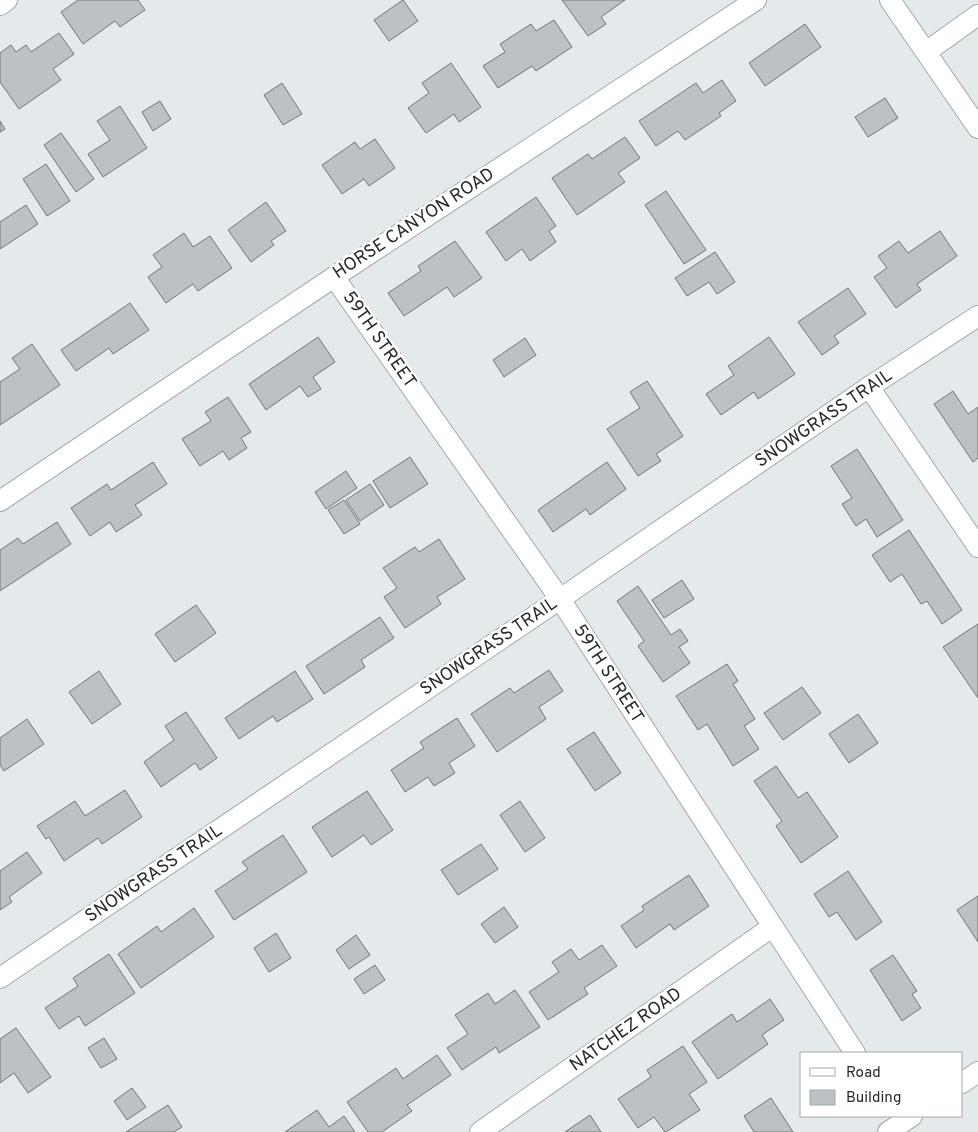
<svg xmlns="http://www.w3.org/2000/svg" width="978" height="1132" font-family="Overpass,sans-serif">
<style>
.building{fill:#bcc1c4;stroke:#717679}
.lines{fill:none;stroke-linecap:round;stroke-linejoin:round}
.minor-casing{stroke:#a2a8aa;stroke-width:22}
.minor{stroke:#fff;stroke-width:20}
.labels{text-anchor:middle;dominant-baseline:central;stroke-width:5;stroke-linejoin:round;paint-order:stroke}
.street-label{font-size:18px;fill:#262829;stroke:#fff}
</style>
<rect width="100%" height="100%" fill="#e4e9ec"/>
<g class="building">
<path d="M78 0H138L145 10 120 27 115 21 83 44 61 12Z"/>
<path d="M403 0 418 21 389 41 374 20Z"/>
<path d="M562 0H625L601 17 606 24 588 36Z"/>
<path d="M554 20 572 47 536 71 532 66 498 88 483 66 505 52 500 44 531 24 536 31Z"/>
<path d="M805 24 821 47 765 86 749 63Z"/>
<path d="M59 33 74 54 53 69 61 80 19 109 0 82V53L11 45 16 52 26 45 31 52Z"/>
<path d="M451 63 481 107 459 122 454 114 426 133 408 108 429 93 422 83Z"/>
<path d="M722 80 736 101 719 113 721 116 685 140 678 131 656 146 639 121 696 83 703 93Z"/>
<path d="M282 83 302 114 283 125 264 95Z"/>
<path d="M885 98 898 118 868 137 855 117Z"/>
<path d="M160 101 171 119 153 131 142 112Z"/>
<path d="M120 106 147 148 103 177 88 154 110 140 97 121Z"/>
<path d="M0 121 5 129 0 132Z"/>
<path d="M61 133 94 179 76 192 44 145Z"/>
<path d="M625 137 640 158 618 173 625 182 577 215 552 178 588 154 592 159Z"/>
<path d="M375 139 395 168 369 186 364 179 342 194 322 165 355 142 360 149Z"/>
<path d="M46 164 70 201 47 216 23 179Z"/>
<path d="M666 191 706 250 684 264 645 205Z"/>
<path d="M536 197 556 226 549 231 556 242 530 261 522 249 506 261 486 232Z"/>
<path d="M266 202 286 231 271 241 274 245 251 262 228 230Z"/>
<path d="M26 205 38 224 0 249V222Z"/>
<path d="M940 231 957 256 917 284 921 290 896 308 874 277 887 268 878 256 899 241 908 253Z"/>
<path d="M184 233 193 247 210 236 232 268 198 291 193 284 166 303 148 277 162 267 153 255Z"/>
<path d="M455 241 482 278 454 297 447 287 404 316 388 293 421 271 418 266Z"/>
<path d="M715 252 735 282 717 294 709 282 687 296 675 278Z"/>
<path d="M848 288 866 314 834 336 839 343 822 355 798 322Z"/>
<path d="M130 303 149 330 113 354 109 348 76 371 61 350Z"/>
<path d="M318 337 335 362 313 377 321 389 308 397 300 386 266 410 249 384Z"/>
<path d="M769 337 795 374 758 399 754 392 721 415 706 394 734 375 728 366Z"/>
<path d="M525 338 536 355 504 377 493 360Z"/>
<path d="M32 344 60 385 0 425V382L20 369 12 358Z"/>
<path d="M647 381 683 436 656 454 661 461 638 476 607 429 640 408 630 392Z"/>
<path d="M953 391 968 414 978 407V458L973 462 934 404Z"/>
<path d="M228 397 251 432 241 438 247 448 229 460 223 451 200 466 182 439 211 421 205 412Z"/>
<path d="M857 449 903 520 877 537 866 519 856 526 842 504 852 498 831 466Z"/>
<path d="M410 457 428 484 390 508 373 481Z"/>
<path d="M153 462 167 484 135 505 142 515 116 532 110 522 90 536 71 508 107 484 111 490Z"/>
<path d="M607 462 626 489 590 515 586 509 553 532 538 510Z"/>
<path d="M346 471 357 488 326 509 315 492Z"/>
<path d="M370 484 384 505 360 521 346 500Z"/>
<path d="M344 500 360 524 344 534 328 510Z"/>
<path d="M57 522 71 544 0 591V550L18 538 23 544Z"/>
<path d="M909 530 962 610 942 624 927 601 921 604 902 574 890 582 872 555Z"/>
<path d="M439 539 465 579 437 597 441 604 405 628 384 597 397 588 383 568 415 547 419 552Z"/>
<path d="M682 580 694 599 664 618 652 600Z"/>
<path d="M638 586 671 635 680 629 688 641 679 647 690 663 663 682 638 646 644 641 617 601Z"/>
<path d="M196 605 216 633 175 662 155 634Z"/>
<path d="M380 617 394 638 361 660 365 667 324 694 306 666Z"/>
<path d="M978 624V698L943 647Z"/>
<path d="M727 664 738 681 733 684 755 719 744 726 759 749 733 766 707 724 698 730 676 696Z"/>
<path d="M549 670 563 691 539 707 546 719 497 752 471 714 510 688 514 693Z"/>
<path d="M99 671 121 704 92 724 69 692Z"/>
<path d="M295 671 313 699 277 722 273 716 239 739 225 718Z"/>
<path d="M802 687 821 713 783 740 764 713Z"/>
<path d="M186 712 217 758 200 770 195 763 161 787 144 762 174 740 165 726Z"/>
<path d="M858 714 878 743 849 763 829 734Z"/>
<path d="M457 718 475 746 449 763 455 773 434 786 428 777 405 792 391 770 424 748 420 742Z"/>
<path d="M27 719 44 744 4 771 0 765V738Z"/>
<path d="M594 732 621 773 595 791 567 749Z"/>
<path d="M776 766 798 798 807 792 838 837 801 863 776 826 782 821 754 781Z"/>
<path d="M125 790 142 817 102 844 98 838 64 861 49 837 46 839 37 826 75 801 85 816Z"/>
<path d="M367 791 393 830 371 845 364 835 332 857 312 827Z"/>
<path d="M520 801 545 838 525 852 500 815Z"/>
<path d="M283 835 307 872 234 920 215 891 248 869 242 862Z"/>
<path d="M481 844 498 869 458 895 441 870Z"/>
<path d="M27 852 42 873 9 897 12 902 0 910V871Z"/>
<path d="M848 871 882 922 856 940 837 912 829 917 814 894Z"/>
<path d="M689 875 709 906 674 930 670 924 636 948 621 926 644 910 642 906Z"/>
<path d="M978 896V942L957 910Z"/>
<path d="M504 907 518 927 495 943 481 924Z"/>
<path d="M194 908 214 937 141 988 118 954 157 926 161 932Z"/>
<path d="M276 933 291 958 269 972 254 948Z"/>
<path d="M356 935 370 955 349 969 336 950Z"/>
<path d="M602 945 617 966 584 988 588 994 548 1020 529 992 559 972 552 962 571 949 579 960Z"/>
<path d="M109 954 135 993 85 1026 79 1016 59 1029 45 1008 78 986 73 978Z"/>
<path d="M893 955 917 991 912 994 921 1008 902 1021 870 970Z"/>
<path d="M375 965 385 980 364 994 354 979Z"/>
<path d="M515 990 540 1027 499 1053 496 1047 462 1070 447 1048 468 1034 455 1015 488 993 495 1004Z"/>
<path d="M770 999 784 1020 762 1035 768 1044 718 1079 692 1042 732 1014 737 1022Z"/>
<path d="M16 1028 51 1077 28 1093 14 1073 0 1083V1039Z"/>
<path d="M104 1038 117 1059 101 1068 88 1048Z"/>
<path d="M683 1046 707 1082 689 1094 700 1110 666 1132H665L654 1117 638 1128 618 1099 651 1077 647 1070Z"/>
<path d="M437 1055 451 1075 407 1105 412 1111 382 1132H368L347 1102 396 1068 403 1079Z"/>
<path d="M132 1088 146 1107 127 1120 114 1101Z"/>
<path d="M771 1098 793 1132H754L744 1116Z"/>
<path d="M168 1105 182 1127 174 1132H126Z"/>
<path d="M317 1110 329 1127 344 1116 355 1132H285Z"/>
<path d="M590 1115 601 1132H565Z"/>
</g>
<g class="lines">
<g class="minor-casing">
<g id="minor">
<path d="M890 0 978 128"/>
<path d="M0 5 7 0"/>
<path d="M926 52 978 15"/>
<path d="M334 277 560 599 855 1053"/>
<path d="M869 387 978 547"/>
<path d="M0 501 334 277 756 0"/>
<path d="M0 978 560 599 869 387 978 316"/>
<path d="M962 1083 978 1072"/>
<path d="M480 1132 772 927"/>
<path d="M888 1132 912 1116"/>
</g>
</g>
<use href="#minor" class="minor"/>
</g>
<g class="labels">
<g class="street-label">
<text transform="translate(414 224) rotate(-33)">HORSE CANYON ROAD</text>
<text transform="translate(379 340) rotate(55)">59TH STREET</text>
<text transform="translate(824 419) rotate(-34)">SNOWGRASS TRAIL</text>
<text transform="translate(489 647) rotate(-34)">SNOWGRASS TRAIL</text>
<text transform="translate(608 674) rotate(57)">59TH STREET</text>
<text transform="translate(154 874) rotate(-34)">SNOWGRASS TRAIL</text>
<text transform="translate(626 1030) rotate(-35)">NATCHEZ ROAD</text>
</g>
</g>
<rect x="800" y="1052" width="162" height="65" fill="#ffffff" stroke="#a8a9a9"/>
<rect x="810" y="1068" width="25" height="8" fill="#ffffff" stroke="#a8a9a9"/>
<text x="846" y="1077" font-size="15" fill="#262829">Road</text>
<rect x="810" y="1090" width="25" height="15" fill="#bcc1c4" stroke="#a8a9a9"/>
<text x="846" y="1102" font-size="15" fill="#262829">Building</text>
</svg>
